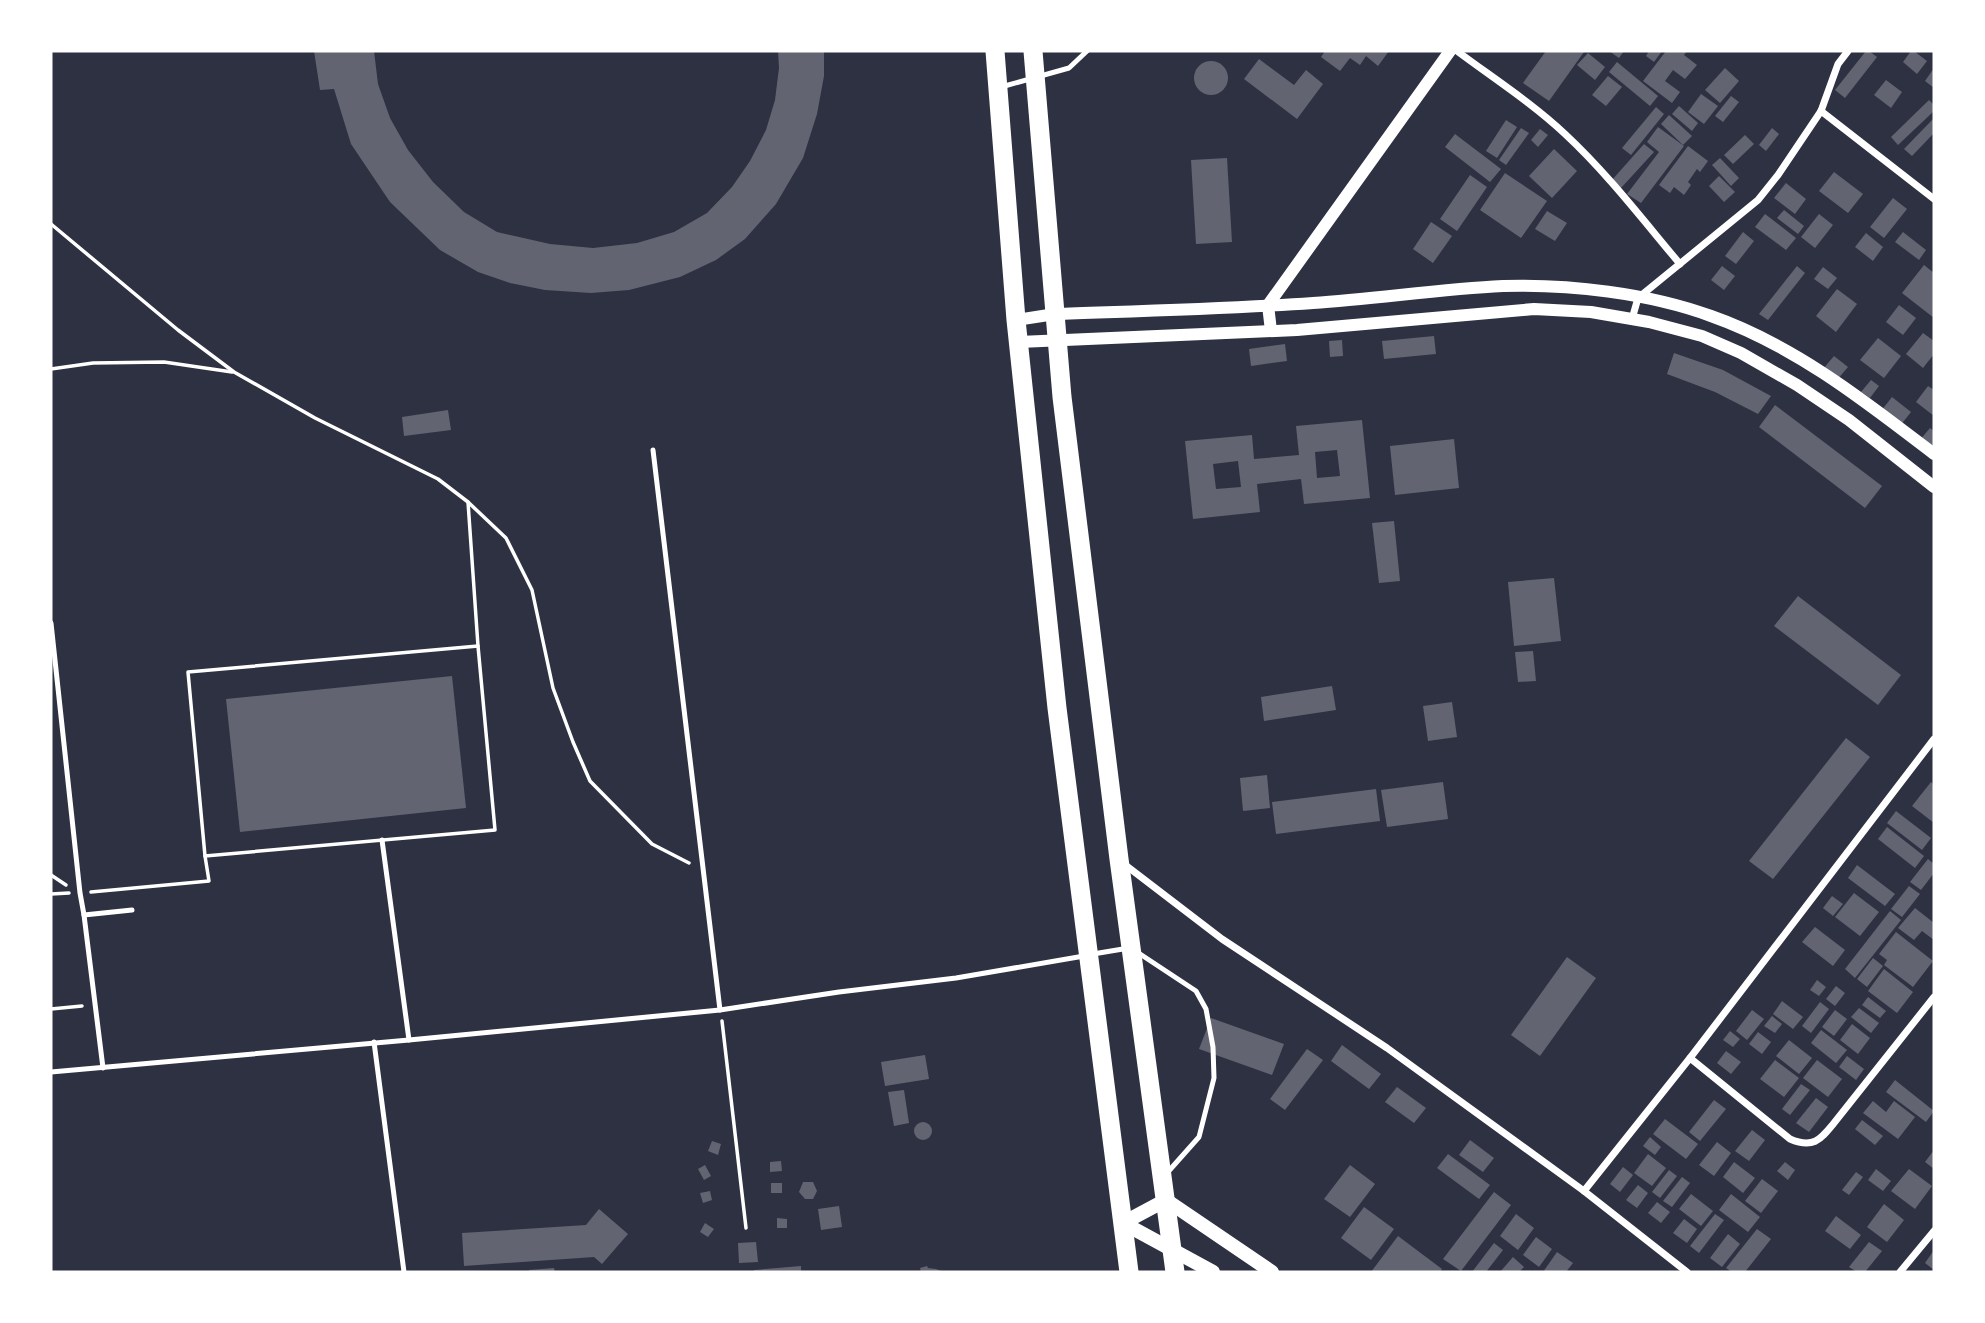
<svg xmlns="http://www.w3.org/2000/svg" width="1985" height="1323" font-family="Manrope,sans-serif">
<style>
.building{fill:#626471;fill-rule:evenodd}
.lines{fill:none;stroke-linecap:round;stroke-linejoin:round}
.path{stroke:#fff;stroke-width:3.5}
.service{stroke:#fff;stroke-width:5}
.minor{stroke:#fff;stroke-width:7}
.tertiary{stroke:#fff;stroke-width:12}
.secondary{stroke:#fff;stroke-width:14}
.trunk{stroke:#fff;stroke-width:19}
</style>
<rect width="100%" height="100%" fill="#2d3142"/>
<g class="building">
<path d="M314 51H374L378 84 390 118 408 150 433 182 464 212 497 232 550 244 593 248 637 243 674 232 707 213 732 187 750 161 766 130 775 100 779 68 778 51H824V76L817 114 803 158 776 204 745 239 716 260 680 277 629 290 591 293 545 290 510 283 478 272 440 250 390 202 351 144 334 89 320 90Z"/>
<path d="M1325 51H1389L1378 66 1366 56 1360 65 1350 58 1340 71 1321 57Z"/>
<path d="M1546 51 1584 52 1549 101 1523 83Z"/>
<path d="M1609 51H1624L1619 58Z"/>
<path d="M1649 51H1662L1654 62 1646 56Z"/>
<path d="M1666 51H1687L1684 55 1697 65 1685 79 1673 70 1665 81 1680 92 1672 103 1643 81Z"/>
<path d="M1866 51H1869L1877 57 1845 98 1835 90Z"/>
<path d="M1911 51H1914L1927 61 1917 74 1903 62Z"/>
<path d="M1588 53 1605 67 1595 80 1577 65Z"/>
<path d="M1259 59 1294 85 1306 70 1323 84 1297 119 1244 79Z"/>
<circle cx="1211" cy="78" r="17"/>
<path d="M1617 62 1658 96 1650 106 1609 72Z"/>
<path d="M1725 68 1739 81 1720 103 1705 90Z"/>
<path d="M1934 68V88L1925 81Z"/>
<path d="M1608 76 1622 87 1606 106 1592 95Z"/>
<path d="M1886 80 1902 92 1891 108 1874 95Z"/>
<path d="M1701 94 1718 106 1704 124 1688 112Z"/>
<path d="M1731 96 1739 102 1723 122 1715 116Z"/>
<path d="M1929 100 1934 105V111L1898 145 1891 137Z"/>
<path d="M1679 106 1698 123 1692 131 1672 114Z"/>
<path d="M1656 107 1664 114 1631 155 1622 148Z"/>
<path d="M1669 115 1692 136 1683 145 1661 124Z"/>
<path d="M1934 118V133L1912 156 1904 149Z"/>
<path d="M1506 120 1517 127 1497 158 1486 151Z"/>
<path d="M1658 127 1684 146 1641 203 1627 194 1659 152 1647 142Z"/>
<path d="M1521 128 1529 133 1506 165 1499 160Z"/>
<path d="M1772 128 1779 134 1766 151 1759 145Z"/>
<path d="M1540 129 1548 135 1538 147 1531 140Z"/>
<path d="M1455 134 1501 169 1490 182 1445 147Z"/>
<path d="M1745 135 1754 144 1733 164 1724 155Z"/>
<path d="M1644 144 1654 152 1621 188 1612 180Z"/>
<path d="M1688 146 1708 161 1700 172 1697 169 1688 182 1691 185 1684 195 1674 187 1670 193 1659 185Z"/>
<path d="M1554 149 1577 171 1552 198 1529 176Z"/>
<path d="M1227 158 1232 242 1196 244 1191 160Z"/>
<path d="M1720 158 1739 178 1731 186 1712 165Z"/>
<path d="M1834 172 1863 194 1848 213 1819 191Z"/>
<path d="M1505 173 1547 201 1521 238 1480 210Z"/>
<path d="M1470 175 1487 187 1457 231 1440 219Z"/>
<path d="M1719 176 1735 192 1724 202 1709 186Z"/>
<path d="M1786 183 1806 199 1795 214 1774 198Z"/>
<path d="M1893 198 1907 209 1884 238 1870 227Z"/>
<path d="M1784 210 1804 226 1798 234 1777 218Z"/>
<path d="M1547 211 1567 223 1555 241 1535 229Z"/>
<path d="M1765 214 1796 238 1786 250 1755 227Z"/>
<path d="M1819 214 1833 225 1815 248 1801 237Z"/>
<path d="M1431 222 1452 236 1433 263 1413 249Z"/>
<path d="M1743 232 1754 241 1736 264 1725 256Z"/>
<path d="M1903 232 1926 250 1919 260 1895 242Z"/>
<path d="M1866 233 1883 247 1873 261 1855 247Z"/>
<path d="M1924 265 1934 273V318L1902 293Z"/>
<path d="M1722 266 1735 276 1724 290 1711 280Z"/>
<path d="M1797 266 1805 273 1768 320 1759 314Z"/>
<path d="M1823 267 1837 278 1828 289 1814 279Z"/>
<path d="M1837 289 1857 304 1836 332 1816 316Z"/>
<path d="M1899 305 1916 318 1903 335 1886 322Z"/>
<path d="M1923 333 1934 341V354L1923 368 1906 354Z"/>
<path d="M1434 336 1436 354 1384 359 1382 341Z"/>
<path d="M1878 338 1901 356 1884 378 1860 360Z"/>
<path d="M1342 340 1343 356 1330 357 1329 341Z"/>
<path d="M1285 344 1287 361 1251 366 1249 349Z"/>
<path d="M1674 353 1723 370 1771 396 1758 414 1715 392 1667 374Z"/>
<path d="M1834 356 1848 367 1837 380 1823 369Z"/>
<path d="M1871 380 1879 386 1870 398 1861 392Z"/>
<path d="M1928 386 1934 390V416L1916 402Z"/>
<path d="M1892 397 1911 412 1900 426 1881 411Z"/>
<path d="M1775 405 1882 486 1865 508 1759 427Z"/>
<path d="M448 410 451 430 404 436 402 417Z"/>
<path d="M1362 420 1370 498 1304 504 1301 479 1257 484 1260 512 1193 519 1185 441 1252 435 1254 459 1299 455 1296 426ZM1337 450 1340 476 1317 478 1315 452ZM1238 461 1241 487 1216 489 1213 464Z"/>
<path d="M1930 428 1934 431V450L1919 441Z"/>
<path d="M1454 439 1459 488 1395 495 1390 446Z"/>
<path d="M1394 521 1400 581 1379 583 1372 523Z"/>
<path d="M1554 578 1561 641 1514 646 1508 582Z"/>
<path d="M1798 596 1901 675 1878 705 1774 626Z"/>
<path d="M1533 651 1536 681 1518 682 1515 652Z"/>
<path d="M452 676 466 808 240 832 226 699Z"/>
<path d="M1332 686 1336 710 1264 721 1261 697Z"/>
<path d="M1452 702 1457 737 1428 741 1423 706Z"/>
<path d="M1846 738 1870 757 1773 879 1749 861Z"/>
<path d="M1267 775 1270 808 1243 811 1240 778Z"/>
<path d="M1443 782 1448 819 1387 827 1381 790Z"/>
<path d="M1931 782 1934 785V823L1912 806Z"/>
<path d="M1376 789 1380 821 1276 834 1272 802Z"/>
<path d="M1896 811 1931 838 1922 850 1887 823Z"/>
<path d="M1887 827 1924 856 1915 868 1878 839Z"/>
<path d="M1928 859 1934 864V873L1921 890 1910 882Z"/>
<path d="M1857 865 1895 894 1885 906 1848 878Z"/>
<path d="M1909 886 1920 894 1902 917 1891 909Z"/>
<path d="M1854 893 1879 912 1860 936 1835 917Z"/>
<path d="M1832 896 1843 904 1833 916 1823 908Z"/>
<path d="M1915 908 1934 923V940L1922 931 1914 940 1898 928Z"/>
<path d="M1890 911 1901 920 1855 978 1845 969Z"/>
<path d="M1815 927 1845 950 1833 966 1802 942Z"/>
<path d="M1896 932 1933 961 1913 987 1884 965 1887 960 1879 954Z"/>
<path d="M1567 957 1596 978 1540 1056 1511 1035Z"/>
<path d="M1873 958 1883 966 1867 987 1857 979Z"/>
<path d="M1884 969 1913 992 1897 1013 1868 991Z"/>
<path d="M1817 980 1826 987 1819 996 1810 990Z"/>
<path d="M1836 986 1845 993 1835 1006 1826 999Z"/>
<path d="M1868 997 1886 1011 1880 1018 1862 1005Z"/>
<path d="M1782 1001 1803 1017 1793 1029 1773 1014Z"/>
<path d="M1820 1002 1829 1009 1811 1033 1802 1026Z"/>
<path d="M1859 1008 1879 1023 1871 1033 1851 1017Z"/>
<path d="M1752 1010 1764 1019 1747 1040 1736 1031Z"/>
<path d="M1835 1010 1847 1019 1834 1036 1822 1027Z"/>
<path d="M1772 1016 1782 1024 1775 1033 1764 1026Z"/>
<path d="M1211 1018 1284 1044 1272 1075 1199 1049Z"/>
<path d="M1852 1024 1870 1038 1858 1054 1840 1040Z"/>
<path d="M1821 1030 1847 1050 1836 1063 1811 1043Z"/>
<path d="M1730 1031 1740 1039 1733 1047 1723 1040Z"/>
<path d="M1758 1032 1771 1042 1762 1054 1749 1044Z"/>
<path d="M1789 1040 1812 1058 1799 1074 1776 1056Z"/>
<path d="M1342 1045 1381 1074 1369 1089 1331 1061Z"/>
<path d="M1307 1049 1323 1060 1285 1110 1270 1099Z"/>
<path d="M1726 1051 1741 1062 1731 1074 1717 1063Z"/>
<path d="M925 1055 929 1079 885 1086 881 1062Z"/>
<path d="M1847 1056 1864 1069 1856 1080 1839 1067Z"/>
<path d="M1775 1060 1799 1078 1784 1097 1760 1079Z"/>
<path d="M1817 1060 1842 1079 1828 1097 1803 1078Z"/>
<path d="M1895 1080 1934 1111 1926 1122 1886 1092Z"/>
<path d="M1801 1084 1810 1090 1790 1115 1782 1109Z"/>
<path d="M1397 1087 1426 1108 1414 1123 1385 1102Z"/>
<path d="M904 1090 909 1123 894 1126 888 1092Z"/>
<path d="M1816 1098 1828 1107 1809 1132 1796 1123Z"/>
<path d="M1714 1100 1726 1109 1700 1141 1689 1132Z"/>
<path d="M1873 1101 1886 1112 1894 1101 1915 1117 1898 1139 1863 1113Z"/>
<path d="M1665 1119 1698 1144 1686 1159 1653 1134Z"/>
<path d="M1862 1120 1883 1136 1875 1145 1855 1129Z"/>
<circle cx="923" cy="1131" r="9"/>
<path d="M1752 1130 1765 1140 1749 1161 1735 1151Z"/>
<path d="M1650 1137 1661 1147 1655 1155 1643 1146Z"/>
<path d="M1470 1140 1494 1158 1483 1172 1459 1155Z"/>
<path d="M712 1141 721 1144 718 1155 708 1151Z"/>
<path d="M1717 1142 1731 1153 1714 1176 1699 1165Z"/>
<path d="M1934 1150V1169L1925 1162Z"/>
<path d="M1448 1154 1490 1185 1479 1199 1437 1168Z"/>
<path d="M1648 1154 1666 1168 1652 1186 1634 1173Z"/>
<path d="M781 1161 782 1171 770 1172V1162Z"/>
<path d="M1734 1162 1755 1178 1743 1193 1723 1177Z"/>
<path d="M1785 1162 1795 1170 1788 1180 1777 1171Z"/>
<path d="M705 1165 711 1176 704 1180 698 1169Z"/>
<path d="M1350 1165 1375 1184 1350 1217 1324 1199Z"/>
<path d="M1623 1167 1633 1175 1620 1192 1610 1184Z"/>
<path d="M1876 1169 1891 1181 1883 1191 1868 1180Z"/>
<path d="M1909 1169 1932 1186 1915 1209 1891 1191Z"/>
<path d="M1669 1170 1677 1176 1660 1198 1652 1192Z"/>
<path d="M1856 1172 1863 1177 1849 1195 1842 1190Z"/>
<path d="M1682 1177 1690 1183 1672 1207 1663 1201Z"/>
<path d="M1762 1179 1778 1191 1761 1213 1745 1201Z"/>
<path d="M803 1182H813L817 1191 813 1199H805L799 1192Z"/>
<rect x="771" y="1183" width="11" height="10"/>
<path d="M1638 1185 1648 1193 1637 1208 1626 1200Z"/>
<path d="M710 1191 712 1200 703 1203 700 1193Z"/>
<path d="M1494 1192 1511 1205 1461 1271 1443 1259Z"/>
<path d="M1691 1194 1713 1211 1701 1226 1679 1209Z"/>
<path d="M1731 1194 1760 1217 1748 1232 1719 1210Z"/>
<path d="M1657 1202 1670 1212 1661 1223 1648 1213Z"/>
<path d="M1884 1204 1904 1220 1887 1242 1867 1227Z"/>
<path d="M839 1206 842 1227 821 1230 818 1209Z"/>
<path d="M1364 1207 1394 1229 1371 1260 1341 1238Z"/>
<path d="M599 1209 628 1234 602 1264 594 1257 464 1266 462 1233 586 1225Z"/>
<path d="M1516 1214 1534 1228 1518 1250 1500 1236Z"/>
<path d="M1715 1214 1724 1220 1699 1253 1690 1246Z"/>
<path d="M1836 1216 1861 1235 1850 1249 1825 1231Z"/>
<path d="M777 1218 787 1219V1228H777Z"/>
<path d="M1684 1219 1697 1229 1687 1243 1673 1233Z"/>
<path d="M705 1223 714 1229 708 1237 700 1232Z"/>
<path d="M1757 1229 1771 1239 1745 1272H1732L1726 1268Z"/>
<path d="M1728 1234 1740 1244 1722 1267 1710 1258Z"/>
<path d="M1398 1236 1442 1269 1440 1272H1371Z"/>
<path d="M1536 1237 1552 1249 1539 1267 1523 1255Z"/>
<path d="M756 1242 758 1262 739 1263 738 1243Z"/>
<path d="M1869 1242 1882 1251 1865 1272H1857L1849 1267Z"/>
<path d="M1494 1243 1503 1250 1486 1272H1472Z"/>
<path d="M1934 1250V1270L1925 1263Z"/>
<path d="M1557 1252 1573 1263 1566 1272H1543Z"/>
<path d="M1513 1257 1524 1267 1519 1272H1500Z"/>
<path d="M801 1266V1272H754V1270Z"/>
<path d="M927 1266 928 1268 936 1269 944 1272H921L920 1268Z"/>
<path d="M554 1268 555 1272H529V1270Z"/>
</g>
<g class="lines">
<g class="path">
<path d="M51 224 178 330 234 372 315 418 438 479 468 502 506 538 532 590 553 688 573 742 590 781 652 844 689 863"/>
<path d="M51 369 93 363 164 362 232 372"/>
<path d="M468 502 478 646"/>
<path d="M478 646 495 830 205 856 188 672Z"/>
<path d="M51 875 66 885"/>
<path d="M91 892 209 881 205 856"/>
<path d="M51 894 69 893"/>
<path d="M51 1009 82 1006"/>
<path d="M722 1021 746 1228"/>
</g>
<g class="service">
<path d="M1001 87 1069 68 1087 51"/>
<path d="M653 450 720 1010"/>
<path d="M51 623 80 893 84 915 103 1068"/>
<path d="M382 840 409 1040"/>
<path d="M84 915 132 910"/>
<path d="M1137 952 1196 991 1206 1009 1213 1047 1214 1078 1199 1137 1167 1173"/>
<path d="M1093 954 1129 948"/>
<path d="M374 1042 404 1272"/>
<path d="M51 1072 409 1040 720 1010 839 992 956 978 1084 956"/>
</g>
<g class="minor">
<path d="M1457 51C1493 78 1532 103 1565 134 1607 173 1643 220 1680 264"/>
<path d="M1821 111 1934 199"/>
<path d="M1632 319 1638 298 1758 200 1778 175 1821 111 1838 64 1848 51"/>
<path d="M1124 864 1222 939 1387 1048 1584 1191 1687 1272"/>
<path d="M1690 1058 1790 1139C1813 1149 1820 1140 1834 1123L1934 997"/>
<path d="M1584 1191 1690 1058 1934 739"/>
<path d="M1900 1272 1934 1231"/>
</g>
<g class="tertiary">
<path d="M1016 320 1055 314C1141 311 1227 309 1313 303 1376 299 1439 289 1503 286 1569 284 1648 293 1711 316 1794 345 1865 401 1934 454"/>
<path d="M1271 331 1268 305 1450 51"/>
<path d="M1019 342 1297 330 1534 309 1591 312 1649 322 1702 336 1741 353 1797 385 1849 420 1934 487"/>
</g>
<g class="secondary">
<path d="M1123 1223 1166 1200 1272 1272"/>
<path d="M1123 1223 1213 1272"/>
</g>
<g class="trunk">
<path d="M995 51 1016 320 1057 708 1129 1272"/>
<path d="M1033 51 1062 397 1119 859 1175 1272"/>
</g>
</g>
<rect width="1985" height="1323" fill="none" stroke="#ffffff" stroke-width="105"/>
</svg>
